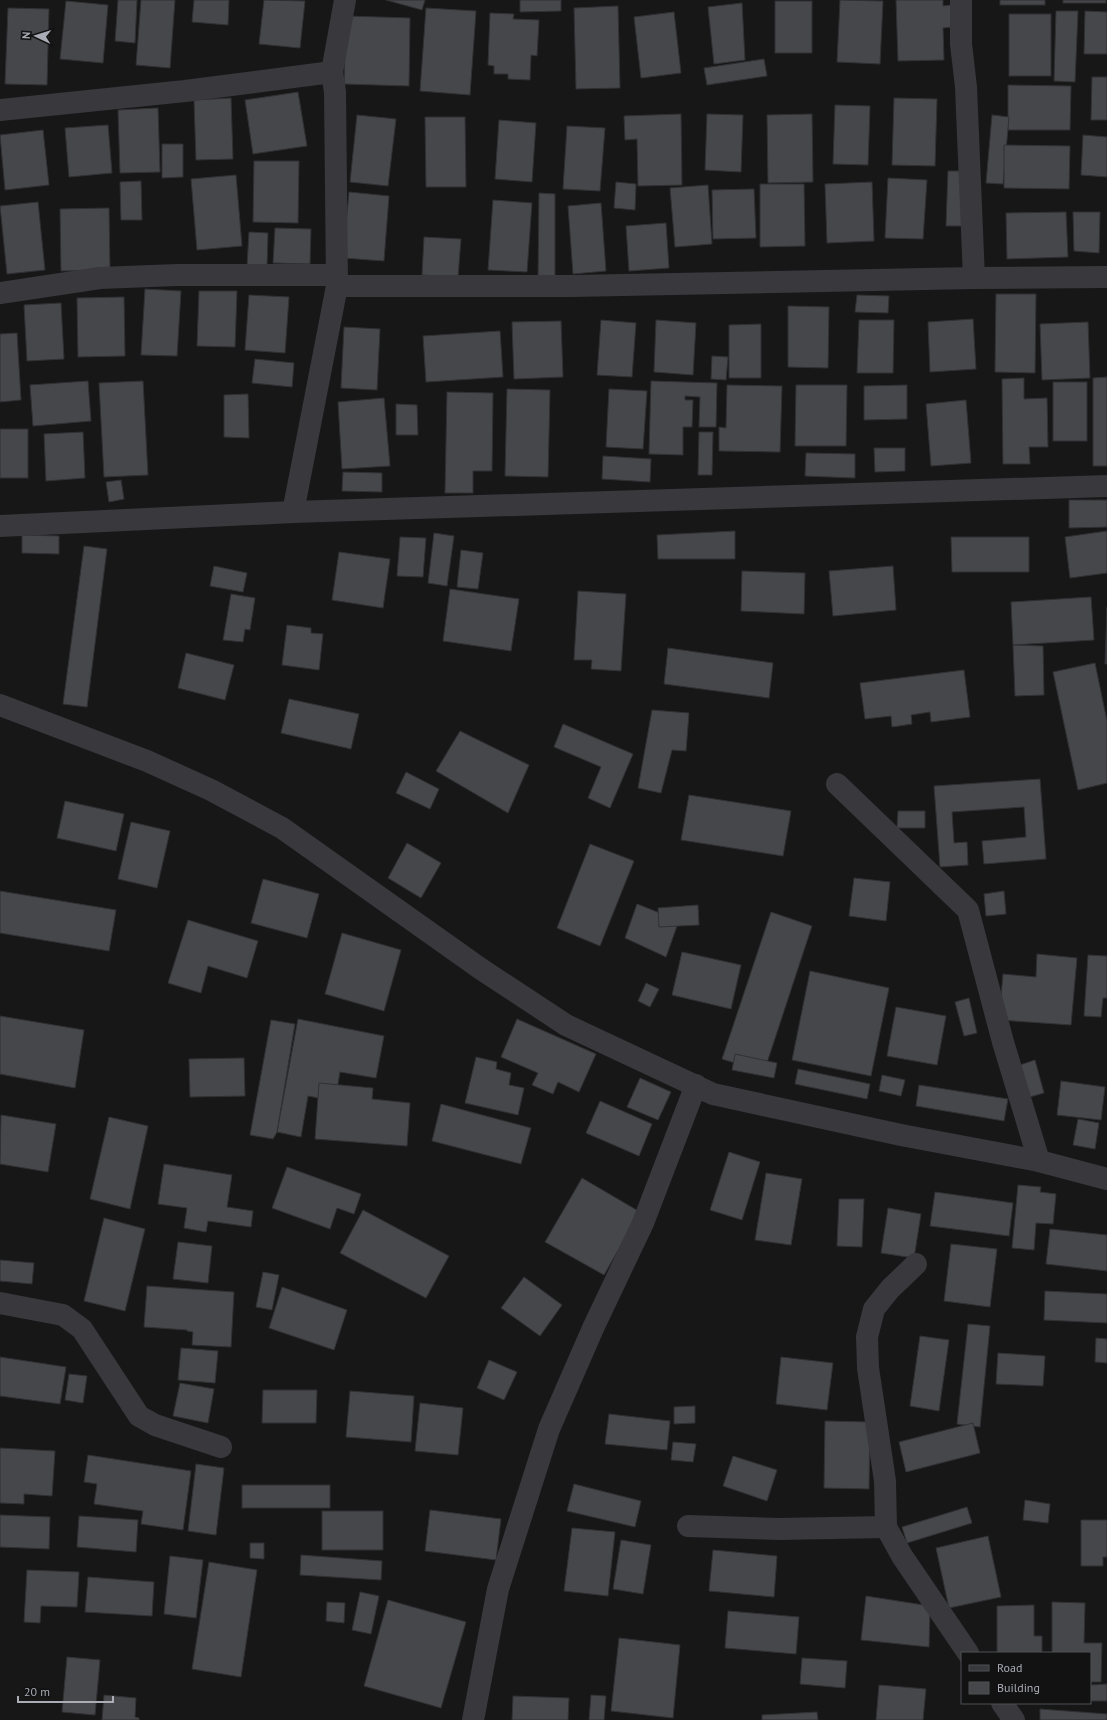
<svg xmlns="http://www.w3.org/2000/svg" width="1107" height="1720" font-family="'PT Sans',sans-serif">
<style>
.building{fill:#46474a;stroke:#313134}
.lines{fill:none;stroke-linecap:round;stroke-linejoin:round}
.minor{stroke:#38383d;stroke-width:22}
</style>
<rect width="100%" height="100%" fill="#171718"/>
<g class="building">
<path d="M118 0H137L135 43 115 41Z"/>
<path d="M141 0H175L170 68 136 65Z"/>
<path d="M194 0H229L228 25 192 22Z"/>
<path d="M264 0 305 1 300 48 259 44Z"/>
<path d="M386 0H425L422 10Z"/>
<path d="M520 0H561V11L520 12Z"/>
<path d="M840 0 883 1 880 64 837 62Z"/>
<path d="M896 0H943V6L951 5 952 27 943 28 944 60 898 61Z"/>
<rect x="1000" y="0" width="45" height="5"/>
<rect x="1063" y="0" width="43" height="3"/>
<path d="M66 1 108 5 103 63 60 59Z"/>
<rect x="775" y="1" width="37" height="52"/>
<path d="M742 3 745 60 714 64 708 7Z"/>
<path d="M618 6 620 88 576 89 574 8Z"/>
<path d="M8 8 49 9 47 85 5 84Z"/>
<path d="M426 8 476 11 470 95 420 91Z"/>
<path d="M1056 11H1078L1075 82 1054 81Z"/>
<path d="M1085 11 1107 12V54H1084Z"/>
<path d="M674 12 681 73 641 78 634 17Z"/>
<path d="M490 13 514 14 513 19 539 20 537 56 531 55 530 80 508 79V74H494V66L488 65Z"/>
<rect x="1009" y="14" width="42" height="62"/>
<path d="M346 16 410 18 409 86 344 84Z"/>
<path d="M764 59 767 76 707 85 704 68Z"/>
<path d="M1092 77H1107V120H1091Z"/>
<path d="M1008 85 1071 86 1070 130H1008Z"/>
<path d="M298 92 307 146 253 154 245 100Z"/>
<path d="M231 98 233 159 196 160 194 100Z"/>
<path d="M894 98 937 99 935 166 892 165Z"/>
<path d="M835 105 870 106 868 165 833 164Z"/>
<path d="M158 108 160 172 120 173 118 110Z"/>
<path d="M681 114 682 185 638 186 637 139 625 140 624 116Z"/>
<path d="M707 114 743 115 741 172 705 170Z"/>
<path d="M812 114 813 182 768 183 767 115Z"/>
<path d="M357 115 396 119 388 186 350 182Z"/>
<path d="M992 115 1009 117 1003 184 986 183Z"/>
<path d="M425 117H465L466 187H426Z"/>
<path d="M499 120 536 123 532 182 495 179Z"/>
<path d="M108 125 112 173 69 177 65 128Z"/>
<path d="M567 126 605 128 600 191 563 189Z"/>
<path d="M43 130 49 185 5 190 0 135Z"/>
<path d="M1083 135 1107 137V177L1081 175Z"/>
<path d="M162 144H183V177L162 178Z"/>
<path d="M1004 145 1070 146 1069 189 1004 188Z"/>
<path d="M254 161H299L298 223 253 222Z"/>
<path d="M948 171H964L963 226H946Z"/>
<path d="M236 175 242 246 197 250 191 179Z"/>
<path d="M888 178 927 180 923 239 885 238Z"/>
<path d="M141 181 142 220H121L120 182Z"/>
<path d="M616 182 636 184 635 210 614 208Z"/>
<path d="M872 182 874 241 827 243 825 184Z"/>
<path d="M760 184H804L805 246 760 247Z"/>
<path d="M708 185 712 244 675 247 670 188Z"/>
<path d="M754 189 756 238 713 239 712 190Z"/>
<path d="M349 192 389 196 384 261 343 258Z"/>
<path d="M539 193 555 194V280L538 279Z"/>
<path d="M493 200 532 203 527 272 488 270Z"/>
<path d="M38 202 45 270 7 274 0 206Z"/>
<path d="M601 203 606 271 573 274 568 206Z"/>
<path d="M109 208 110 270 61 271 60 209Z"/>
<path d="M1066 212 1068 257 1007 259 1006 213Z"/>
<path d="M1073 212H1100L1099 253 1074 251Z"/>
<path d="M666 223 669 268 629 271 626 226Z"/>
<path d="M275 228 311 229 310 264 273 263Z"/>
<path d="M249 232 268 233 267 267 247 266Z"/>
<path d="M424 237 461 239 458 277 422 275Z"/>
<path d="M145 289 181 291 177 356 141 355Z"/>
<path d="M199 291H237L235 347 197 346Z"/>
<path d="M996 294H1036L1035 373 995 372Z"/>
<path d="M249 295 289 297 285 353 245 350Z"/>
<path d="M857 295 889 296 888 313 855 312Z"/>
<path d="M124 297 125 356 78 357 77 298Z"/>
<path d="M61 303 64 359 27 361 24 305Z"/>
<path d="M788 306 829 307 828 368 788 367Z"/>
<path d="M973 319 976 369 930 372 928 322Z"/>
<path d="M601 320 636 323 632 377 597 375Z"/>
<path d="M656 320 696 323 693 375 654 372Z"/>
<path d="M859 320H894L893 373H857Z"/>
<path d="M561 321 563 377 514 379 512 322Z"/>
<path d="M1088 322 1090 378 1042 380 1040 324Z"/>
<path d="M761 324V378H729V325Z"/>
<path d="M344 327 380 329 377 390 341 388Z"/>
<path d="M500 331 503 377 426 382 423 336Z"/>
<path d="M17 333 21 400 0 402V334Z"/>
<path d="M712 356 728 357 726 380 711 379Z"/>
<path d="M255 359 294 363 292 387 252 383Z"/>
<path d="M1107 377V466H1093V378Z"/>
<path d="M1024 378V399L1047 398 1048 447H1029L1030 464H1003L1002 379Z"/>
<path d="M88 381 91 421 33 426 30 385Z"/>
<path d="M143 381 148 475 104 477 99 383Z"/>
<path d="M651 381 717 383 716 427H699L700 397 685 396V400H693L692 427H683V455L649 454Z"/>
<rect x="1053" y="382" width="34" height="59"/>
<path d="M727 385 782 386 780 452 719 451V427L726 428Z"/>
<path d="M796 385H847L846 446H795Z"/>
<path d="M907 385V419L864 420V386Z"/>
<path d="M507 389 550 390 548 477 505 476Z"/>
<path d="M609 389 647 391 643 449 606 447Z"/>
<path d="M447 392 493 393 492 471H473V493H445Z"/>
<path d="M248 394 249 438 224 437V395Z"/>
<path d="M384 398 390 466 342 469 338 402Z"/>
<path d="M966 400 971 463 931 466 926 404Z"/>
<path d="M396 404 417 405 418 435H396Z"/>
<rect x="0" y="429" width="28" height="49"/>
<path d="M83 432 85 478 46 481 44 434Z"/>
<path d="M699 432H713L712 475H698Z"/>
<path d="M874 448H905V471L875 472Z"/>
<path d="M806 453 855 454V478L805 476Z"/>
<path d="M603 456 651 459 650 482 602 479Z"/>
<path d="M343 472 382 473V492L342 491Z"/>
<path d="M121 480 124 499 109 502 106 482Z"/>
<path d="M1069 500H1107V527L1069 528Z"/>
<path d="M735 531V559H658L657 535Z"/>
<path d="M1107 531V573L1070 578 1065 537Z"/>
<path d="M434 533 454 536 447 586 428 583Z"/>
<path d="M22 535 59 536V554L22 553Z"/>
<path d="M400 537 426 538 423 577 397 576Z"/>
<path d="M951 537H1029V572H952Z"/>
<path d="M84 546 107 549 87 707 63 704Z"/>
<path d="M461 550 483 553 478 589 457 587Z"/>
<path d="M339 552 390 559 383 608 332 600Z"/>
<path d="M214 566 247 573 243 592 210 586Z"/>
<path d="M893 566 896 610 833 616 829 571Z"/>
<path d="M742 571 805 573 804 614 741 611Z"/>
<path d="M450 589 519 599 511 651 443 641Z"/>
<path d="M578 591 626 594 621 671 591 669 592 660H574Z"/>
<path d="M231 594 255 598 250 630 245 629 243 642 223 640Z"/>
<path d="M1091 597 1094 640 1013 645 1011 602Z"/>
<path d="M1107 607V664H1105Z"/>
<path d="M287 625 311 628V633L323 634 319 670 282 665Z"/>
<path d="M1013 645 1043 646 1044 695 1015 696Z"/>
<path d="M668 648 773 663 769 698 664 684Z"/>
<path d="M186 653 234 665 225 700 178 688Z"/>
<path d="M1095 663 1107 721V783L1078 790 1053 672Z"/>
<path d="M964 670 970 717 931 722 930 712 911 715 912 724 892 727 891 716 865 719 860 683Z"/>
<path d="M289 699 359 714 351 749 281 733Z"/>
<path d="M652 710 689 713 686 751 672 750 661 793 638 788Z"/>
<path d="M563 724 633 754 610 808 588 798 601 767 554 747Z"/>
<path d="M460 731 529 765 508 813 436 771Z"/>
<path d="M406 772 439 789 430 809 396 793Z"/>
<path d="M1040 779 1046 859 984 864 982 841 1026 837 1024 807 952 812 954 843 967 842 968 865 940 867 934 786Z"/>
<path d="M689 795 791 811 783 856 681 840Z"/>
<path d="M65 801 124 814 116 851 57 838Z"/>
<path d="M898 811H925V828H897Z"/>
<path d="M131 822 170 831 157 888 118 879Z"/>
<path d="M407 843 441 863 421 898 388 878Z"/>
<path d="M590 844 634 861 600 946 557 928Z"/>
<path d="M854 878 890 882 886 921 849 916Z"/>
<path d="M263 879 319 894 307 938 251 923Z"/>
<path d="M0 891 116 910 109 951 0 933Z"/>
<path d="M1004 891 1006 914 986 916 984 894Z"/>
<path d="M637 904 660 913 662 921 677 926 666 957 625 938Z"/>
<path d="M698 905 699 925 659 927 658 908Z"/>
<path d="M771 912 812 926 764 1072 722 1059Z"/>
<path d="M188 920 258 941 247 978 208 966 201 993 168 983Z"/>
<path d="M342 933 401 950 384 1011 325 994Z"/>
<path d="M682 952 741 965 731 1009 672 995Z"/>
<path d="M1037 954 1077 958 1071 1025 999 1020 1003 974 1036 977Z"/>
<path d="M1088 955 1107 956V998H1103L1101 1017 1084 1016Z"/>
<path d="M810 971 889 988 871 1076 792 1060Z"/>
<path d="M646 983 659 989 650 1007 638 1001Z"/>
<path d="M969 998 977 1033 964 1036 955 1002Z"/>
<path d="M896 1007 946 1016 937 1065 887 1056Z"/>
<path d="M0 1016 84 1030 75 1088 0 1074Z"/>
<path d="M298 1019 384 1036 376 1078 340 1072 335 1101 308 1096 301 1137 277 1132Z"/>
<path d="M517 1019 596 1054 579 1092 558 1082 553 1094 532 1085 538 1073 501 1057Z"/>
<path d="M271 1020 295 1024 277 1132 273 1139 250 1135Z"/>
<path d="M735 1054 777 1063 774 1078 732 1070Z"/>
<path d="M476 1057 497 1062 496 1069 511 1073 509 1085 524 1088 518 1115 465 1103Z"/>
<path d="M244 1058 245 1096 190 1097 189 1059Z"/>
<path d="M1035 1060 1044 1093 1026 1098 1017 1066Z"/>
<path d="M798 1069 870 1084 867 1099 795 1084Z"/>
<path d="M882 1075 905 1080 901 1096 879 1091Z"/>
<path d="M640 1078 671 1092 658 1120 627 1107Z"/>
<path d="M1061 1081 1105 1087 1101 1120 1057 1115Z"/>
<path d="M319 1083 373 1088 372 1099 410 1103 407 1146 315 1139Z"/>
<path d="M919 1085 1008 1099 1004 1121 916 1106Z"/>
<path d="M600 1101 652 1124 639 1156 586 1133Z"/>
<path d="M441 1104 531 1128 521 1164 432 1141Z"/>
<path d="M1 1115 56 1124 48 1172 0 1164Z"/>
<path d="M109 1117 148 1126 130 1209 90 1199Z"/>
<path d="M1078 1119 1099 1123 1095 1149 1073 1145Z"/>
<path d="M729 1152 760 1162 742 1220 710 1210Z"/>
<path d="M164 1164 232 1175 227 1207 253 1211 251 1227 208 1221 206 1232 184 1228 187 1208 158 1204Z"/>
<path d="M287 1167 361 1194 354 1214 337 1208 330 1229 272 1208Z"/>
<path d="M766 1173 802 1179 791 1245 755 1240Z"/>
<path d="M582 1178 640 1212 604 1275 545 1242Z"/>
<path d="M1018 1185 1041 1187 1040 1192 1056 1194 1053 1224 1036 1223 1034 1250 1012 1248Z"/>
<path d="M935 1192 1013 1203 1009 1236 930 1226Z"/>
<path d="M839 1199H864L862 1247 837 1246Z"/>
<path d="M888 1208 921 1214 914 1258 881 1253Z"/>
<path d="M363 1210 449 1256 426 1298 340 1253Z"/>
<path d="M104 1218 145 1229 125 1311 84 1301Z"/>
<path d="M1050 1229 1107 1235V1271L1046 1264Z"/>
<path d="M178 1242 212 1246 208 1283 173 1279Z"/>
<path d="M951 1244 997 1249 990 1307 944 1301Z"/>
<path d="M0 1260 34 1263 32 1284 0 1281Z"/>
<path d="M263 1272 279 1275 272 1310 256 1307Z"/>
<path d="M524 1277 562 1305 540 1336 501 1308Z"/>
<path d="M147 1286 234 1292 231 1347 192 1345 193 1332 187 1331V1330L144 1327Z"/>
<path d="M282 1287 347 1310 334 1350 269 1328Z"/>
<path d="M1045 1291 1107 1294V1323L1044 1320Z"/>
<path d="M968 1324 990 1326 980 1427 957 1424Z"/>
<path d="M920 1336 949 1340 939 1411 910 1406Z"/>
<path d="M1096 1338 1107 1339V1363L1095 1362Z"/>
<path d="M181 1348 218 1351 215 1383 178 1380Z"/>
<path d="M998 1353 1045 1356 1043 1386 996 1384Z"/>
<path d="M0 1357 66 1367 60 1404 0 1396Z"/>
<path d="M781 1357 833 1363 827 1410 776 1404Z"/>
<path d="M489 1360 517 1372 504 1400 477 1388Z"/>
<path d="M69 1374 87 1376 83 1403 65 1400Z"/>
<path d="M180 1383 214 1389 208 1423 173 1416Z"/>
<path d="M263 1390H317L316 1423H262Z"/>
<path d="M350 1391 414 1396 411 1442 346 1437Z"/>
<path d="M420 1403 463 1408 458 1455 415 1451Z"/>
<path d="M695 1406V1423L674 1424V1407Z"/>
<path d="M609 1414 670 1421 667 1450 605 1444Z"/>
<path d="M825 1421 870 1422 869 1489 824 1488Z"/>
<path d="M973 1423 980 1453 906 1472 899 1442Z"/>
<path d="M673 1442 696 1444 693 1462 671 1460Z"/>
<path d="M0 1448 55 1451 52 1496 24 1494V1504L0 1503Z"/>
<path d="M88 1455 191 1471 183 1530 141 1524 143 1511 94 1504 97 1484 84 1482Z"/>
<path d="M733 1456 777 1470 767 1501 723 1486Z"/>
<path d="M196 1464 224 1468 216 1535 188 1531Z"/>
<path d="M574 1484 641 1501 635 1527 567 1511Z"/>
<rect x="242" y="1485" width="88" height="23"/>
<path d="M1025 1500 1050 1504 1048 1523 1023 1520Z"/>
<path d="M967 1507 972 1523 907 1543 902 1527Z"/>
<path d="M430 1510 501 1519 496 1560 425 1551Z"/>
<rect x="322" y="1511" width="61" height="39"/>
<path d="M0 1515 50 1517 49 1549 0 1547Z"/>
<path d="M79 1516 138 1520 136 1552 77 1547Z"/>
<path d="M1081 1520H1107V1557H1103V1566H1081Z"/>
<path d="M572 1528 615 1532 608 1596 564 1591Z"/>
<path d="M988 1536 1001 1597 949 1608 936 1548Z"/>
<path d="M621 1540 651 1545 643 1594 613 1589Z"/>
<path d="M250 1543H264V1559L250 1558Z"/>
<path d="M713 1550 777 1556 774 1597 709 1591Z"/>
<path d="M301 1555 382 1561 381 1580 300 1575Z"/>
<path d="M170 1556 203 1560 196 1618 164 1614Z"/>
<path d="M209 1562 257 1570 241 1677 192 1669Z"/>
<path d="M27 1570 79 1572 77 1607 41 1606 40 1623 24 1622Z"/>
<path d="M88 1577 154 1582 152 1616 85 1612Z"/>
<path d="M360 1592 379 1596 371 1634 352 1630Z"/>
<path d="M866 1596 930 1606 929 1647 861 1640Z"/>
<path d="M388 1600 466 1622 441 1708 364 1686Z"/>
<path d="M327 1602 345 1603 344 1623 326 1621Z"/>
<path d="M1052 1602 1085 1603 1084 1643H1102L1101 1682H1090V1653H1052Z"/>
<path d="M1034 1605V1636H1042V1653H997V1606Z"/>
<path d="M728 1611 799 1617 796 1654 725 1648Z"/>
<path d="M619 1638 680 1645 673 1718 611 1711Z"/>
<path d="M67 1657 100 1660 95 1715 62 1712Z"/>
<path d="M802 1658 847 1661 845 1688 800 1684Z"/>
<path d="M1107 1684V1701H1090V1685Z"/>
<path d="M879 1685 926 1689 923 1720H876Z"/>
<path d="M104 1695 136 1698 135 1717 139 1718V1720H102Z"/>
<path d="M591 1695 606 1696 604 1720H589Z"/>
<path d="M513 1696 569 1698 568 1720H512Z"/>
<path d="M1040 1709 1107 1714V1720H1040Z"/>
<path d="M817 1712 818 1720H762V1715Z"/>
</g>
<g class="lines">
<g class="minor">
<path d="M961 0V44L966 87 974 278"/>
<path d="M0 110 185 91 332 72"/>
<path d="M337 286H572L974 278 1107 277"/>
<path d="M0 293 100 278 177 275H336"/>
<path d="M293 512 337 286 335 92 332 72 345 0"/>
<path d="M0 526 293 512 1107 486"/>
<path d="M0 705 147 761 211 790 282 828 481 969 566 1025 713 1094 901 1135 1039 1161 1107 1179"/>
<path d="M837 784 968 910 1003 1042 1039 1161"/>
<path d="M0 1303 63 1315 82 1329 139 1416 155 1425 221 1447"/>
<path d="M688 1526 779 1529 886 1527 902 1556 968 1653"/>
<path d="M886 1527 885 1481 868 1368 867 1337 874 1309 890 1289 916 1264"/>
<path d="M1002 1703 1014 1720"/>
<path d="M473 1720 498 1589 549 1429 594 1326 643 1223 696 1085"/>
</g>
</g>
<rect x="961" y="1652" width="130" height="52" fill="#121213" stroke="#4f5054"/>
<rect x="969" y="1665" width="20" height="6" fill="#38383d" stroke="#4f5054"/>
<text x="997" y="1672" font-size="12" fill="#aaacb6">Road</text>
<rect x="969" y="1682" width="20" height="12" fill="#46474a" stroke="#4f5054"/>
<text x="997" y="1692" font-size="12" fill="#aaacb6">Building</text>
<g transform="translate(36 36) rotate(274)" stroke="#121213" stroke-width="3" paint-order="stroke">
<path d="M0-3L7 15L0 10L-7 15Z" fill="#aaacb6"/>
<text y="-6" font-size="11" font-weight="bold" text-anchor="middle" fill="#aaacb6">N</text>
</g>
<path d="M18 1696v6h95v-6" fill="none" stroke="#aaacb6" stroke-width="2"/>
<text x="24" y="1696" font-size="12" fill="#aaacb6" stroke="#121213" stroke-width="3" paint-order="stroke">20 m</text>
</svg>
